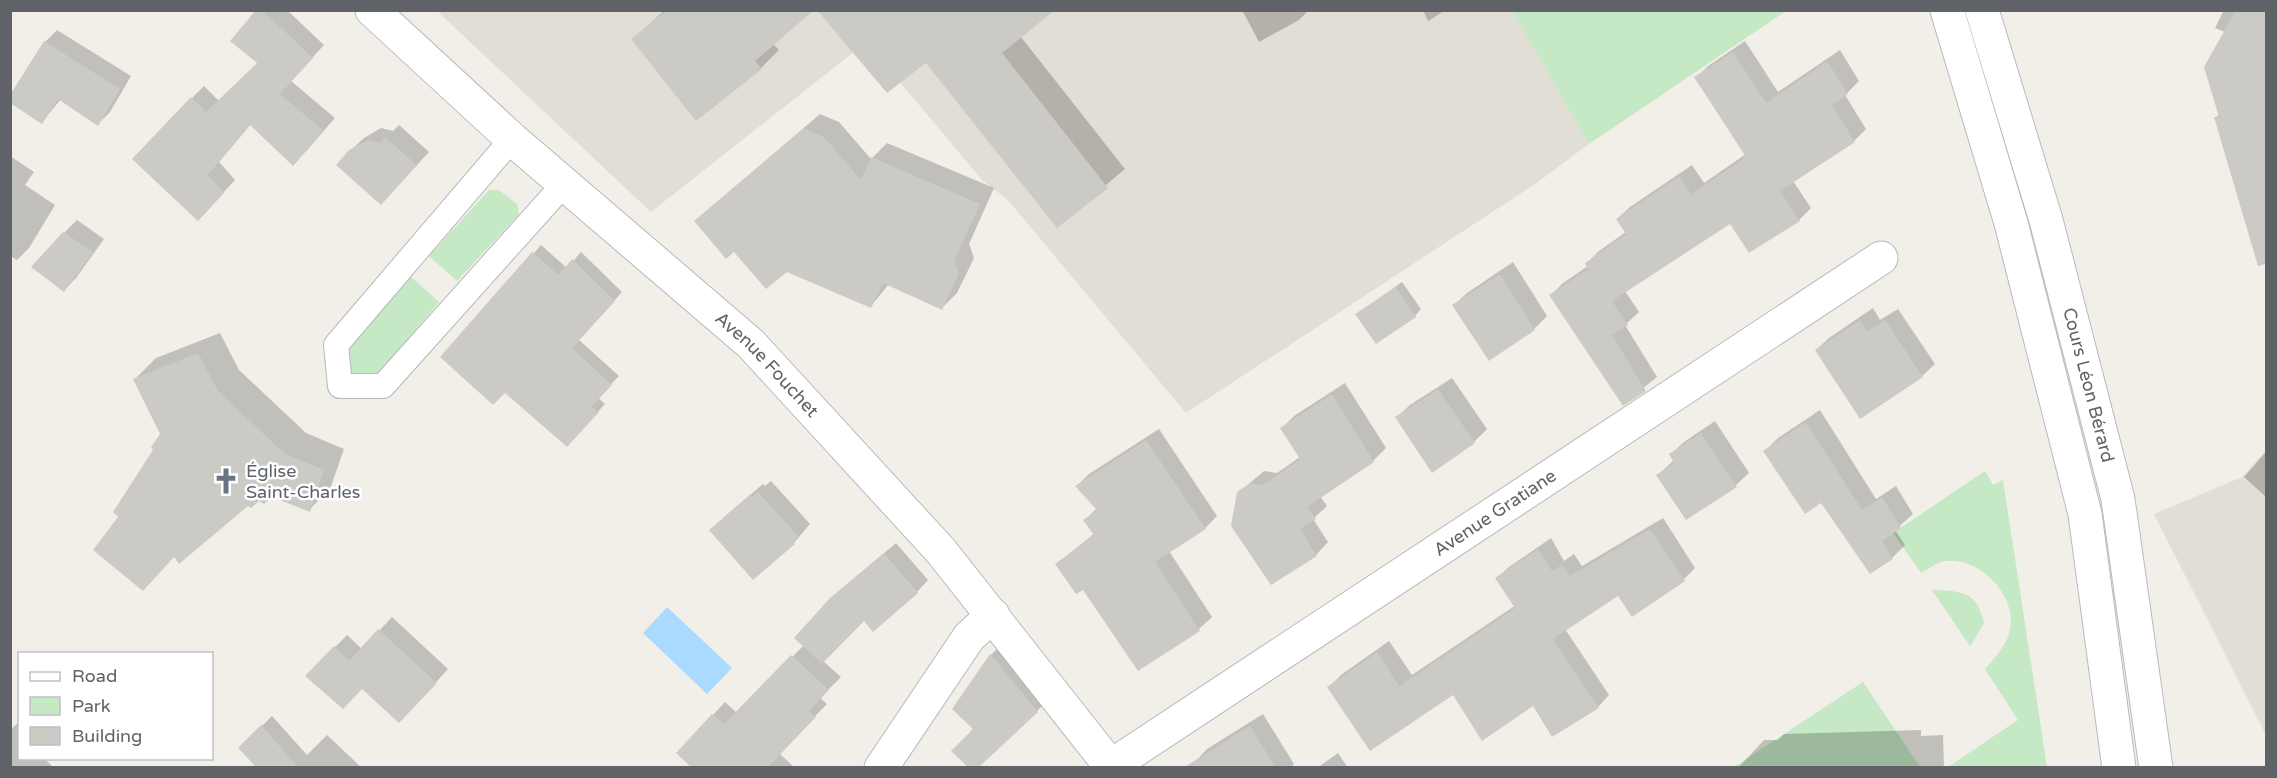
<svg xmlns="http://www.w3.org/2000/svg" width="2277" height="778" font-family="'Varela Round',sans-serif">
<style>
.education{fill:#e1ded6}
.green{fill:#c5e8c5}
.water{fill:#aadaff}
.shadow{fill:#0003}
.building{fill:#cccac5}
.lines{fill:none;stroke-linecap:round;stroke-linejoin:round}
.service-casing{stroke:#b5b8bc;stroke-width:26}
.minor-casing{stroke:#b5b8bc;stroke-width:35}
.tertiary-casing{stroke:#b5b8bc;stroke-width:35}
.secondary-casing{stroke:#b6babf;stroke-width:35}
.service{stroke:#fff;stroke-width:24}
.minor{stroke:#fff;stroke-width:33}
.tertiary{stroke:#fff;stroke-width:33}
.secondary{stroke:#fff;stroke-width:33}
.labels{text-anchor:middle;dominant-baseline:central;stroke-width:5;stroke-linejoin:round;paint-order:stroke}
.street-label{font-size:18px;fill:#5f6368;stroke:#fff}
.worship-label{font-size:18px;fill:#5b616d;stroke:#fff;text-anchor:start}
</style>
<rect width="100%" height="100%" fill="#f1efe8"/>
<g class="education">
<path d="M437 11H1512L1589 144 1538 182 1186 413 1007 199 983 181 882 61 869 40 651 212Z"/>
<path d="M2266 450V735L2154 514 2242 477Z"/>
</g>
<g class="green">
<path d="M1512 11H1786L1589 144Z"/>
<path d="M489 190H499L517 204 519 214 457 281 429 256Z"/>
<path d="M411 277 439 302 375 378 358 380 347 371 345 353Z"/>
<path d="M1985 471 1993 485 2003 480 2047 767H1948L2018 720 1985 669C1996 657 2006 646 2010 630 2018 595 1977 553 1941 562 1934 564 1927 570 1921 573L1893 533Z"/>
<path d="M1932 590C1961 591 1977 591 1984 623L1970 646Z"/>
<path d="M1863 682 1920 767H1733L1737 765Z"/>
</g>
<path class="water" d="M667 607 732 668 707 694 643 633Z"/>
<g class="shadow">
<path d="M258 10H287L324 45 291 81 335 118 305 152 251 124 219 162 235 180 210 207 192 98 204 86 219 101 259 63Z"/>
<path d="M665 10H811L773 44 779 50 761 68 702 114 633 39Z"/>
<path d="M1242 10H1309L1299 20 1259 42Z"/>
<path d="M1423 10H1446L1428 21Z"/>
<path d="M2224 10H2266V226L2261 228 2216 118 2219 114 2225 32 2215 28Z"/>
<path d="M57 30 131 76 110 112 98 124 61 99 42 122 45 42Z"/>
<path d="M1021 37 1125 169 1057 226 927 61Z"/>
<path d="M1745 41 1778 92 1840 50 1859 81 1845 95 1866 129 1854 141 1793 181 1811 208 1799 220 1750 251 1730 222 1625 291 1639 312 1625 325 1657 377 1624 403 1551 295 1563 283 1588 266 1587 263 1599 251 1626 232 1617 219 1630 207 1692 165 1704 183 1746 154 1696 78 1708 66Z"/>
<path d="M820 114 839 122 871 159 887 143 994 188 969 244 974 258 957 293 942 308 889 284 871 306 734 250 696 221Z"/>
<path d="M399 125 429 152 393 191 350 151 364 138 381 128 393 131Z"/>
<path d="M10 156 34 172 25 185 55 205 29 248 17 260 10 256Z"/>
<path d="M77 220 104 239 76 278 64 290V233Z"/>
<path d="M541 245 567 268 581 252 622 292 579 340 619 376 598 398 605 404 575 437 505 391 442 357Z"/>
<path d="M1513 262 1547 316 1534 329 1454 305 1467 293Z"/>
<path d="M1402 282 1421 309 1415 316 1357 314Z"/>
<path d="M1873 308 1880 320 1898 309 1935 364 1922 376 1816 350 1829 338Z"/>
<path d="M220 333 239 370 306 433 344 449 330 489 309 510 272 496 247 504 175 556 120 517 162 434 135 379 156 358Z"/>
<path d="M1452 378 1487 429 1474 442 1397 417 1410 405Z"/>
<path d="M1345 383 1386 448 1373 461 1320 496 1327 506 1313 519 1328 542 1316 555 1238 493 1264 471 1277 473 1300 457 1282 428 1294 416Z"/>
<path d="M1820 410 1876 499 1896 486 1913 514 1895 530 1905 545 1892 558 1765 451 1778 438Z"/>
<path d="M1715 421 1749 473 1736 485 1686 518 1658 475 1674 460 1671 454 1684 442Z"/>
<path d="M1159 429 1217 516 1205 528 1169 551 1212 617 1199 629 1138 669 1084 588 1057 564 1095 533 1085 520 1097 508 1077 486 1089 474Z"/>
<path d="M2266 452V497L2244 477Z"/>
<path d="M771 481 810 524 794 543 723 518 763 484 765 486Z"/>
<path d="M1663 518 1695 568 1684 579 1619 594 1565 629 1609 695 1598 707 1453 693 1329 687 1341 675 1389 641 1412 675 1516 605 1497 578 1509 567 1551 538 1564 561 1574 554 1582 566Z"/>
<path d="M896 543 928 580 917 592 864 619 823 661 841 677 820 698 827 704 779 753 795 768H695L678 753 725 702 737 713 804 645 844 587Z"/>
<path d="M392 617 448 669 412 709 362 687 307 676 347 635 362 649Z"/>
<path d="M1003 643 1049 699 1037 711 975 729 954 709 991 655Z"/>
<path d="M1263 714 1294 764 1290 768H1198L1195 762 1207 749Z"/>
<path d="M272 716 307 755 327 735 362 768H259L240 748Z"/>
<path d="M20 721V758H44L54 768H10V730Z"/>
<path d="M1921 730V736L1943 735 1944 768H1738L1764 740H1778L1784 734Z"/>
<path d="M1338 753 1348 768H1317Z"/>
</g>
<g class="building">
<path d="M256 10H262L313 58 280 94 324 131 293 166 250 125 208 175 224 193 198 221 132 159 191 97 206 112 257 63 230 41Z"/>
<path d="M667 10H814L755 61 762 69 696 121 631 39Z"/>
<path d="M817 10H1055L1002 53 1108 188 1057 228 926 63 887 93Z"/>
<path d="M2236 10H2266V264L2258 266 2214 117H2219L2204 67Z"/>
<path d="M44 41 120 89 98 126 58 99 42 124 10 103V95Z"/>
<path d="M1733 52 1766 103 1827 61 1848 94 1832 105 1855 142 1780 191 1800 221 1749 253 1730 224 1612 301 1628 325 1612 335 1646 391 1623 406 1549 295 1588 269 1585 263 1626 234 1616 219 1679 176 1691 194 1746 157 1694 77Z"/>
<path d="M804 128 824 137 861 180 871 157 980 204 954 261 959 274 942 310 883 283 871 308 787 272 766 289 734 252 726 259 694 221Z"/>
<path d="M385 137 417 165 381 205 336 165 349 150 368 140 380 143Z"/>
<path d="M63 232 93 252 64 292 31 267Z"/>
<path d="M532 252 559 275 572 259 615 301 572 348 612 385 591 407 599 412 567 447 505 393 493 405 440 357Z"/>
<path d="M1500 274 1535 330 1489 361 1452 305Z"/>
<path d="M1396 287 1416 317 1376 344 1355 314Z"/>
<path d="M1860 320 1867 331 1885 320 1923 377 1860 419 1815 350Z"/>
<path d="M198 353 218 391 285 454 324 470 310 512 272 497 264 504 259 501 251 508 248 506 179 564 174 557 143 591 93 550 118 517 113 512 153 450 151 447 160 434 133 379Z"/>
<path d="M1438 389 1475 443 1432 473 1395 417Z"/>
<path d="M1332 394 1374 462 1307 507 1316 519 1300 529 1317 556 1271 585 1231 526 1237 492 1250 483 1263 485 1300 459 1280 428Z"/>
<path d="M1806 422 1862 510 1882 497 1901 528 1882 541 1893 559 1870 574 1821 503 1805 514 1763 451Z"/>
<path d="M1701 433 1737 487 1686 520 1656 475 1674 463 1669 454Z"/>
<path d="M1146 440 1206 529 1155 562 1200 631 1138 671 1083 590 1076 594 1055 564 1094 535 1083 520 1097 510 1075 486Z"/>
<path d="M758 492 799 537 793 542 795 544 753 580 709 530 751 494 752 497Z"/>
<path d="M1650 529 1685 581 1632 617 1618 596 1553 639 1599 708 1552 737 1533 706 1482 741 1453 695 1370 751 1327 687 1377 652 1399 686 1515 608 1495 578 1538 549 1552 571 1562 565 1570 576Z"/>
<path d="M884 553 918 593 873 632 864 621 822 664 794 638 830 598Z"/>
<path d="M378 629 437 683 399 723 362 689 343 709 305 676 334 646 349 661Z"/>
<path d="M990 654 1038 712 978 768H969L951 751 973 729 952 709Z"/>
<path d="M791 655 829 690 809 711 816 717 767 768H692L676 753 712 714 724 724Z"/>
<path d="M261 725 299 768H257L238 748Z"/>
<path d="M1250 726 1276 768H1183Z"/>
</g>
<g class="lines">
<g class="service-casing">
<path id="service" d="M512 139 336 345 340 386H383L564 184"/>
</g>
<g class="minor-casing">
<g id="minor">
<path id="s1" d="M1111 766 1881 258"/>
<path d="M881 768 969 637 993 615"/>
</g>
</g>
<g class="tertiary-casing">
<g id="tertiary">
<path id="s2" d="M372 10 512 139 751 344 941 551 1112 768"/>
</g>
</g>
<g class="secondary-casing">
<g id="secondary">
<path d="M1947 10 2011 223 2085 514 2119 768"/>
<path id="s3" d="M1982 10 2046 220 2118 499 2156 768"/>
</g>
</g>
<use href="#service" class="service"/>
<use href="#minor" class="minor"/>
<use href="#tertiary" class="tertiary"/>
<use href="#secondary" class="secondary"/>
</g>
<defs>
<g id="church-bare" transform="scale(2.07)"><path d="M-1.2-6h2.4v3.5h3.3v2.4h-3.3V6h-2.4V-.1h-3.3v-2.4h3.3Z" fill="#6b7280" stroke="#fff" stroke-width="2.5" paint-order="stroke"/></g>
</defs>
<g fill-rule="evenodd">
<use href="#church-bare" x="226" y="481"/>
</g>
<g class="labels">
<g class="street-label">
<text stroke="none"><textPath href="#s2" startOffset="531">Avenue Fouchet</textPath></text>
<text stroke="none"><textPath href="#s3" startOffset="390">Cours Léon Bérard</textPath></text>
<text stroke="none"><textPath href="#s1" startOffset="460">Avenue Gratiane</textPath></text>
</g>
<g class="worship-label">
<text x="246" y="471">Église<tspan x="246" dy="21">Saint-Charles</tspan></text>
</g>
</g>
<rect width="2277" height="778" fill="none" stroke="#5f6368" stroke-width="24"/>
<rect x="18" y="652" width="195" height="108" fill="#ffffff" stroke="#bfc1c3" stroke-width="1.5"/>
<rect x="30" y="672" width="30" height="9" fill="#ffffff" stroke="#bfc1c3" stroke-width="1.5"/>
<text x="72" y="682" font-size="18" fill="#5f6368">Road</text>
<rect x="30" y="697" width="30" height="18" fill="#c5e8c5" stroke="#bfc1c3" stroke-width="1.5"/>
<text x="72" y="712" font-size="18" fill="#5f6368">Park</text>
<rect x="30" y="727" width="30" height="18" fill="#cccac5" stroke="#bfc1c3" stroke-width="1.5"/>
<text x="72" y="742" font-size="18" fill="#5f6368">Building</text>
</svg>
